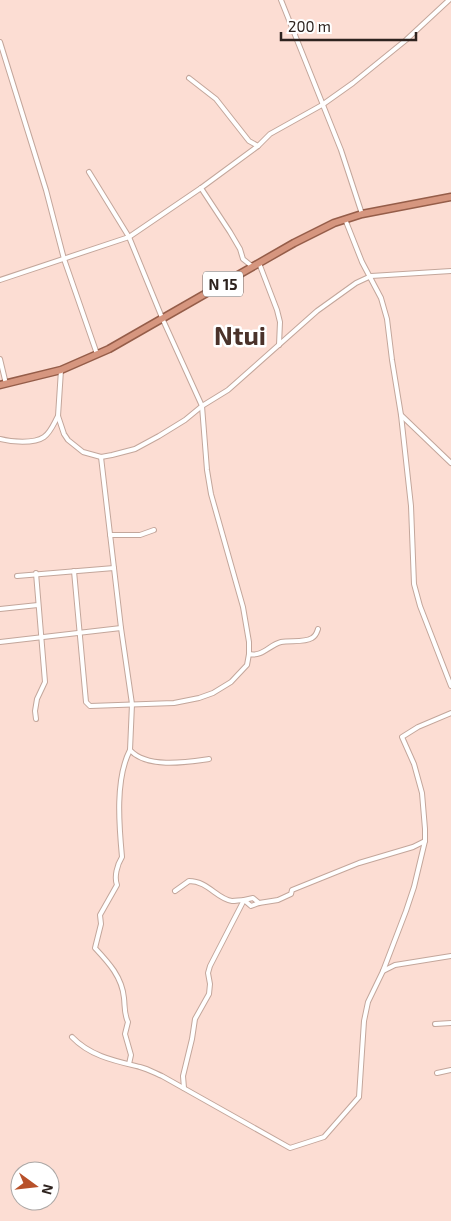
<svg xmlns="http://www.w3.org/2000/svg" width="451" height="1221" font-family="'Exo 2',sans-serif">
<style>
.lines{fill:none;stroke-linecap:round;stroke-linejoin:round}
.minor-casing{stroke:#c3a69b;stroke-width:6}
.trunk-casing{stroke:#955d49;stroke-width:9}
.minor{stroke:#fff;stroke-width:4}
.trunk{stroke:#d6967f;stroke-width:6}
.labels{text-anchor:middle;dominant-baseline:central;stroke-width:5;stroke-linejoin:round;paint-order:stroke}
.shield{fill:#fff;stroke:#6d6562;stroke-width:1}
.shield-label{font-size:15px;font-weight:bold;fill:#2e231f}
.town-label{font-size:26px;font-weight:bold;fill:#4a322a;stroke:#fff}
</style>
<rect width="100%" height="100%" fill="#fcddd3"/>
<g class="lines">
<g class="minor-casing">
<g id="minor">
<path d="M281 0 341 150 362 214"/>
<path d="M0 42 46 190 64 259 97 354"/>
<path d="M189 78 216 99 249 141 258 146"/>
<path d="M201 188 230 232 240 249 243 259 253 267"/>
<path d="M345 219 362 262 381 298 387 319 392 360 401 415 411 506 414 584 420 606 451 686"/>
<path d="M259 263 277 310 280 322 279 345"/>
<path d="M0 280 129 237 201 188 258 146 270 134 322 105 353 83 406 40 449 0"/>
<path d="M0 359 6 384"/>
<path d="M61 370 58 416 64 434 68 440 83 452 101 457 112 455 135 449 159 436 185 420 202 406 228 390 317 311 356 283 371 276 451 271"/>
<path d="M401 415 451 463"/>
<path d="M0 439C11 442 34 444 44 437 51 432 54 423 58 416"/>
<path d="M101 457 121 628 132 704 130 750C147 769 188 762 209 759"/>
<path d="M110 535H140L154 530"/>
<path d="M74 571 86 702 90 706 174 703 199 698 213 693 231 682 247 665 249 654V642L243 607 211 494 207 470 202 406 163 320 129 237 89 172"/>
<path d="M17 576 114 568"/>
<path d="M0 609 38 605"/>
<path d="M0 642 121 628"/>
<path d="M249 654C263 657 269 645 281 642 290 640 304 643 312 638 316 636 317 632 318 629"/>
<path d="M36 719 35 711 37 699 45 682 36 573"/>
<path d="M175 891 189 881C208 881 217 899 232 901 236 901 240 900 244 900L251 906 259 903 278 900 291 894 292 890 359 863 413 847 425 841"/>
<path d="M383 971 395 965 451 956"/>
<path d="M435 1024 451 1023"/>
<path d="M72 1037C90 1056 115 1061 140 1067 148 1069 155 1073 162 1076L290 1148 324 1137 359 1097 364 1021 368 1002 383 971 406 911 414 887 425 841V829L422 793 414 764 402 737 418 727 451 713"/>
<path d="M129 1064 131 1055 125 1034 128 1022C124 1014 125 1007 124 998 122 977 109 963 95 948L101 924 100 915 117 885C114 877 117 865 122 857 119 825 115 779 130 750"/>
<path d="M437 1073 451 1070"/>
<path d="M184 1088 183 1076 192 1039 195 1019 209 994 210 984 208 973 210 966 244 900 253 898 259 903"/>
</g>
</g>
<g class="trunk-casing">
<path id="trunk" d="M0 385 61 370 109 349 294 243 334 223 362 214 451 197"/>
</g>
<use href="#minor" class="minor"/>
<use href="#trunk" class="trunk"/>
</g>
<g class="labels">
<rect class="shield" x="203" y="271.5" width="40" height="25" rx="4"/>
<g class="shield-label">
<text x="223" y="284">N 15</text>
</g>
<g class="town-label">
<text x="240" y="334">Ntui</text>
</g>
</g>
<g transform="translate(35 1186) rotate(105)"><circle r="24" fill="#ffffff" stroke="#aba7a5"/>
<path d="M0-4L9 19L0 12L-9 19Z" fill="#b8512a"/>
<text y="-8" font-size="14" font-weight="bold" text-anchor="middle" fill="#2e231f">N</text>
</g>
<path d="M281 32v8h135v-8" fill="none" stroke="#2e231f" stroke-width="2.5"/>
<text x="288" y="32" font-size="15" fill="#2e231f" stroke="#ffffff" stroke-width="4" paint-order="stroke">200 m</text>
</svg>
